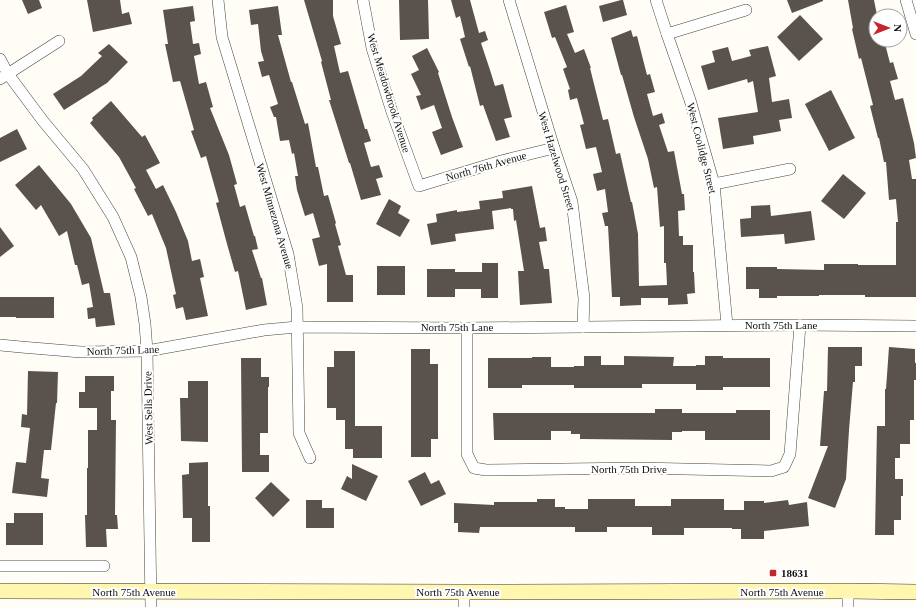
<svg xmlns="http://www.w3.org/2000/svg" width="916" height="607" font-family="'Times New Roman',serif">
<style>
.building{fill:#5a524d}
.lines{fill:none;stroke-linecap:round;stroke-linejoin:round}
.street-casing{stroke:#444;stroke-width:12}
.secondary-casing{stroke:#333;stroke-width:16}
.street{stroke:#fff;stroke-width:11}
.secondary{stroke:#fff6b0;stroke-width:15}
.poi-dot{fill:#c4262e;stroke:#fff;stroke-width:1.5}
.labels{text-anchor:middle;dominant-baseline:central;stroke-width:4;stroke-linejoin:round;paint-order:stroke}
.street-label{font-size:11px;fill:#111;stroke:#fff}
.poi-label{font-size:11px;font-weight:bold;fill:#111;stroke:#fff;text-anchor:start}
</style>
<rect width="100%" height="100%" fill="#fffdf5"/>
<g class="building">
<path d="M22 0H39L42 8 28 14Z"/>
<path d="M87 0H120L122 14 129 12 132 24 93 32Z"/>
<path d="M304 0H333V16L341 44 334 46 340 73 348 71 365 129H367L371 141 364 143 371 167 379 165 383 177 376 179 381 195 361 200 350 163H349L329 100H331L321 62 322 61Z"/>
<path d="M399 0H428L429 39 400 40Z"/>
<path d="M451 0H470L479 33 485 31 488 40 481 43 490 70 495 86 503 84 512 117 504 119 510 137 496 141 483 105 480 106 470 66 469 67 460 39 465 37 460 16 456 18Z"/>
<path d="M621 0H623L627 15 603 22 599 6Z"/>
<path d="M787 0H823V1L792 13Z"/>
<path d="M848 0H874L877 15H876V40H884L890 63 893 62 898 79 890 81 895 100 903 98 914 143 916 158 909 160 912 179H916V297H865V295H819V296H777V298H759V289H746V267H777V269L824 270V264H858V265H896V222H898L896 199 889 200 886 162H884L879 138H878L870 106 873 105 861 58 859 59 852 29 853 28Z"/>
<path d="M566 5 574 32 567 34 575 53 584 49 591 68H590L603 120 608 119 616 154 620 153 631 202H632L638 234 639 286 667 285 666 263H664V226L660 227 657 187 654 188 648 159 634 117 622 75H621L611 38 631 30 633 37 637 36 647 75 650 74 655 92 647 94 653 116 662 113 665 123 659 125 668 152 674 151 682 194H684L685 210 678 211 679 236H683V245H693V272H694L695 293 687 294 688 304 668 305V298H641V305L620 306V297H612L608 226H605L602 213 608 212 605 189 597 191 593 174 602 172 596 147 586 149 580 125 584 124 577 98 570 100 568 90 570 89 563 69 567 67 555 37 552 38 544 12Z"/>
<path d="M193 6 195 21 190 22 193 44 199 43 201 54 194 56 199 84 206 82 213 107 210 108 229 155 237 184 234 185 240 207 245 205 254 236H255L258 249 252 250 261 278H262L267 305 246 310 238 271 235 272 227 244 216 203 219 202 206 156 201 158 191 131 194 130 180 81 173 82 165 44H168L163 10Z"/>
<path d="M278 6 282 35H278L291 82H292L305 124 308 123 316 167H318L324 196 328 195 336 223 335 224 341 245 338 246 346 275H353V302H327V264L319 266 312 239 320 237 313 213 305 216 297 190 295 176H298L294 153 292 154 289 140 280 141 276 117H274L270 107 278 104 269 75 262 77 258 62 264 61 261 51 258 24 251 25 249 10Z"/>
<path d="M800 15 823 39 799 61 777 37Z"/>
<path d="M109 44 128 62 107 83 64 110 53 94 81 76 102 56 98 53Z"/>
<path d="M768 46 776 76 769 78 772 102 789 99 792 118 779 120 781 131 753 136 754 144 723 149 718 118 758 112 753 81 748 83 747 79 708 90 701 66 715 62 712 51 728 47 732 61 751 56 749 50Z"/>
<path d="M427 48 439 72 438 73 452 117 463 147 441 155 432 132 442 128 434 105 421 110 416 96 421 95 411 74 419 70 412 56Z"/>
<path d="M831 90 855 138 829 151 805 104Z"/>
<path d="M111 101 142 137 145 135 160 163 146 170 156 189 163 185 176 212 188 241 192 261 200 259 204 277 200 278 208 316 186 320 183 307 176 309 173 295 176 294 166 248 152 214 148 216 134 189 136 188 119 157 90 123 93 120 92 118Z"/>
<path d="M17 129 27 149 0 162V138Z"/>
<path d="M39 165 71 204 91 238 104 293H110L115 325 96 327 95 318 88 319 87 308 93 307 89 283 82 285 77 265H75L67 231 59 236 41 205 36 210 15 185Z"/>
<path d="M843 174 866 193 844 219 821 201Z"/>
<path d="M532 186 540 228 545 227 547 241 539 242 544 269H549L552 303 520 305 518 271H524L516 220 514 221 513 209H511V208L492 211 494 229 455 234 456 241 431 245 427 224 437 222 436 214 457 210V212L480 209 479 201 503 198 502 191Z"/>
<path d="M389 199 401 206 398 213 410 220 400 237 376 224Z"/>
<path d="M770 205 771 216 811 211 815 240 785 244 784 234 741 237 740 219 751 218V206Z"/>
<path d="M0 227 14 246 0 257Z"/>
<path d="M482 263H498V298H481V289H455V297H427V269H455V272H482Z"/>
<rect x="377" y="266" width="28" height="29"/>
<path d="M0 297H54V318H16V317H0Z"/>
<path d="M828 347H862V366H855V382H853L849 430 846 479 835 508 808 498 828 446H820L824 391H827Z"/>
<path d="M889 347 915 349V363H916V380H914V420H910V444H900V458H895V479H903V496H901V520H894V535H875L877 426H885V389H886Z"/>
<path d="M411 349H430V364H438V439H431V457H411Z"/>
<path d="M334 351H355V426H382V458H353V449H345V420H336V408H327V367H334Z"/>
<path d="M584 356H601V365H624V356L674 357 673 366H696V365H705V356H723V358H770V387H723V390H696V384H642V388H574V385H522V388H488V358H532V357H551V367H574V366H584Z"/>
<path d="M241 358H261V377H269V387H268V433H260V455H269V472H242Z"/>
<path d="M28 371 58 372 57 403H56L51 450H44L41 478 49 479 47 497 12 493 16 462 26 463 30 428 21 427 22 414 27 415Z"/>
<path d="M85 376H114V391H111V420H116L115 515H117L118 529H106L107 547H86L85 515H87V468H88V430H97V408H79V392H85Z"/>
<path d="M188 381H208V442L181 441 180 398H188Z"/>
<path d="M655 409H682V413H736V410H770V440H705V431H682V432H672V440L580 439V434H571V431H551V440H494L493 413H655Z"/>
<path d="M208 462V506H210V542H192V518H183L182 475 189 474V463Z"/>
<path d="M352 464 378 476 366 501 341 489 347 476 352 479Z"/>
<path d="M425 472 431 484 439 480 446 494 421 506 408 481Z"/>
<path d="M271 482 290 500 273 517 255 498Z"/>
<path d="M537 499H555V507H565V509H588V499H635V506H671V499H724V510H744V501H764V503L788 500 789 505 807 502 809 526 764 531V539H741V529H732V528H684V535H652V527H607V532H575V527H480L479 533 458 532V523H454V503L494 505V502H537Z"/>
<path d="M306 500H322V508H334V528H306Z"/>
<path d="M14 513H43V545H6V523H14Z"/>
</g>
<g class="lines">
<g class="street-casing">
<g id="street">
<path d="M218 0 222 37 288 254 297 308 299 433 310 458"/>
<path d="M363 0 372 48 392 112 419 186 501 161 554 148"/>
<path d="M509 0 554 148 572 202 584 298 583 327"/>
<path d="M656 0 667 34 690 100 714 184 727 325"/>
<path d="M906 0 916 34"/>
<path d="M667 34 746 10"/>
<path d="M0 59 8 74 43 121 83 169 113 217 131 257 141 297 145 324 147 351 151 607"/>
<path d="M0 79 59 41"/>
<path d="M714 184 790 169"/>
<path d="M467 328V454L474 468 486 470 639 468 771 471 784 467 790 454 800 325"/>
<path d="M0 345 21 347 81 352 147 351 264 330 297 327 467 328 800 325 916 326"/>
<path d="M0 566H104"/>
<path d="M848 591V607"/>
<path d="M464 592V607"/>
</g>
</g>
<g class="secondary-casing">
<path id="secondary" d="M0 591 464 592 848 591 916 592"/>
</g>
<use href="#street" class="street"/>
<use href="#secondary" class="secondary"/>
</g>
<rect class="poi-dot" x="769" y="569" width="8" height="8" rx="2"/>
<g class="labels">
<g class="street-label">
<text transform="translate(389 93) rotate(73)">West Meadowbrook Avenue</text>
<text transform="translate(702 148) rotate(76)">West Coolidge Street</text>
<text transform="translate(557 161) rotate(73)">West Hazelwood Street</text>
<text transform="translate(486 166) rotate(-16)">North 76th Avenue</text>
<text transform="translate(275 216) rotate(74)">West Minnezona Avenue</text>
<text x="781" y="325">North 75th Lane</text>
<text x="457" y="327">North 75th Lane</text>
<text transform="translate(123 350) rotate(-2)">North 75th Lane</text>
<text transform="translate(148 408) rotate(-91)">West Sells Drive</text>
<text x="629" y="469">North 75th Drive</text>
<text x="134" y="592">North 75th Avenue</text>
<text x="458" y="592">North 75th Avenue</text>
<text x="782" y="592">North 75th Avenue</text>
</g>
<g class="poi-label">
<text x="781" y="573">18631</text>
</g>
</g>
<g transform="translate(888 28) rotate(90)"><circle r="19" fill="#ffffff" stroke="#a0a0a0"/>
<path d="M0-3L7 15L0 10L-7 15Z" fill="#c4262e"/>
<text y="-6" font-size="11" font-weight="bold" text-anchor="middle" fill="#111111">N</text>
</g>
</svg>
